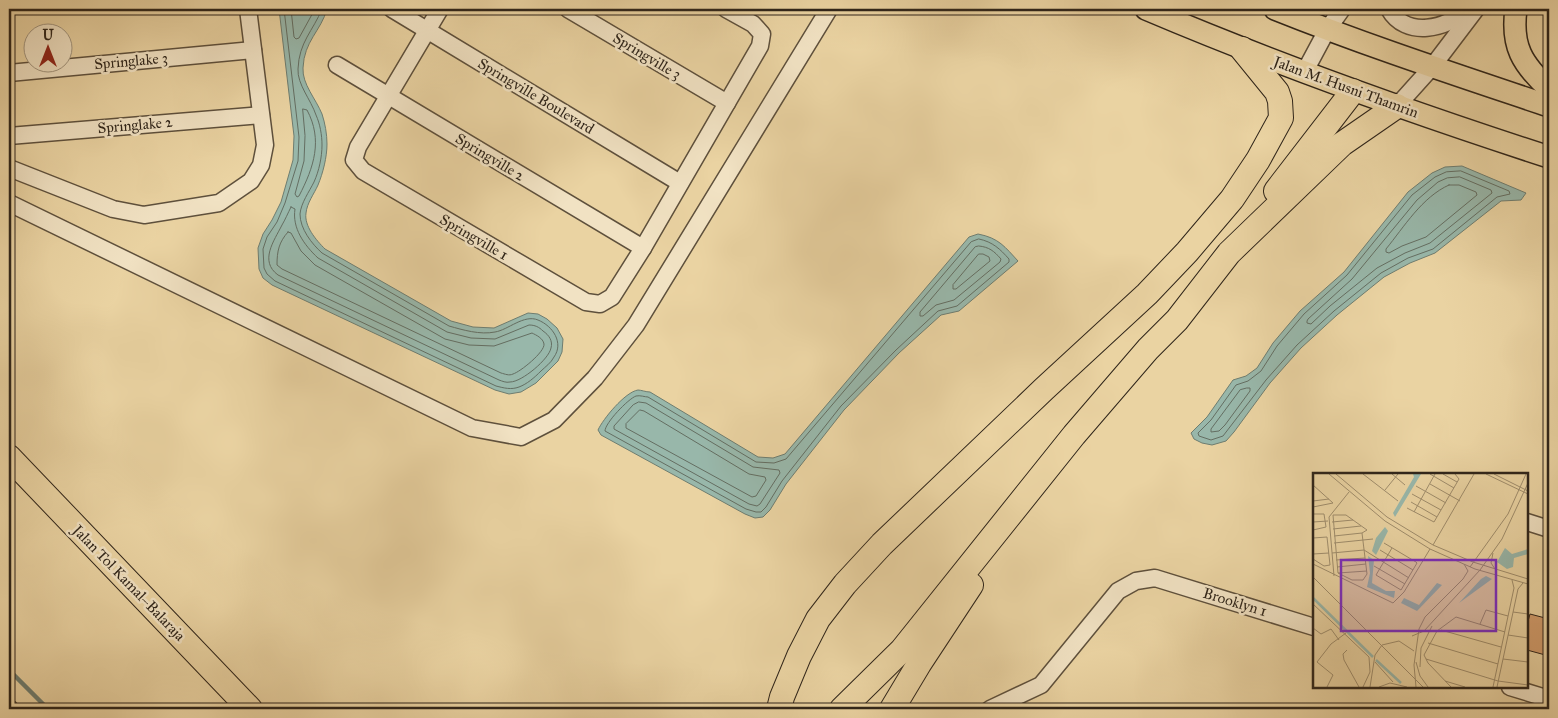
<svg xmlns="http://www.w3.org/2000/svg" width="1558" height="718" font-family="'IM FELL Great Primer',serif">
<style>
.water{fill:#98b7aa;stroke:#6e7d70}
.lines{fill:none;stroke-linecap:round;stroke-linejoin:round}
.shore{stroke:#646e62;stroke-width:1}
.stream{stroke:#6e7d70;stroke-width:4.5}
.building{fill:#d19c6c;stroke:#2f251a}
.minor-casing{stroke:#5e503c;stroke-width:19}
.major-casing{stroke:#2f251a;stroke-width:24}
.highway-casing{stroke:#2f251a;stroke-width:26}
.minor{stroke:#f1e2c3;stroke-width:16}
.major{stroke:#ead3a2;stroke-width:21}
.highway{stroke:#ead3a2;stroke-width:24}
.labels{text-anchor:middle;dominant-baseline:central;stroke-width:5;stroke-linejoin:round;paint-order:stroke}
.street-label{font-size:15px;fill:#2f251a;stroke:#f1e2c3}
.inset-river{fill:none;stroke:#98b7aa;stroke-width:2.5}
.inset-road{fill:none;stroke:#9f8d6c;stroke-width:1}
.view{fill:#7b2cbf;fill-opacity:0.15;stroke:#7b2cbf;stroke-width:2.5}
.inset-edge{fill:none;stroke:#2f251a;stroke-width:2.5}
</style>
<rect width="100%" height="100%" fill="#ead3a2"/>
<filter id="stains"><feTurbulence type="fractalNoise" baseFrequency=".004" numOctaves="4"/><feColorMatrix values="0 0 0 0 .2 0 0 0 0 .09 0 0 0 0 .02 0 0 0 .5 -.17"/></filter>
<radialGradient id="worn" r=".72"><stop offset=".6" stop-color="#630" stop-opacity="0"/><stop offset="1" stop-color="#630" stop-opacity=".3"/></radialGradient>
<g class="water">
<path d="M279 9H327C321 31 304 41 303 68 302 84 316 99 322 114 325 123 327 134 327 144 327 157 323 173 318 185 314 194 307 203 306 213 304 226 316 240 325 249L451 321 473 327 494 328 528 313 538 314 547 319 557 328 563 339 562 352 558 361 536 383 521 392 509 394 495 390 272 285 263 278 259 269 258 248 263 234 272 220 281 202 293 160 294 136Z"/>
<path d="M1462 166 1526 193 1521 200 1501 201 1435 253 1410 263 1384 277 1337 315 1301 348 1270 383 1234 432 1226 441 1212 445 1202 443 1194 439 1191 433 1207 417 1233 380 1246 376 1257 368 1273 343 1300 311 1344 272 1408 192 1432 173 1445 167Z"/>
<path d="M978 234C999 238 1005 247 1018 261L959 311 941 315 899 353 844 410 786 484 770 510 763 517 755 518 745 514 601 435 598 430C603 419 625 392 638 390 641 390 646 392 650 392L758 457 773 458 785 454 969 237Z"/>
</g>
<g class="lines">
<g class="shore">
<path d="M284 9 299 137 298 161 285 203 277 222 267 237 263 249 264 268 267 274 275 281 496 386C504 388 511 390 519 387 527 384 534 378 541 371 545 367 551 363 554 357 564 343 553 326 538 320 524 314 508 330 495 332 480 335 463 330 449 326L322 253C312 244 300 229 300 214 301 203 309 192 314 182 319 171 322 157 322 145 322 135 320 124 316 115 311 100 297 84 298 69 299 42 313 31 322 9"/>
<path d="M291 9 294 37 296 39 299 38 315 9"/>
<path d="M303 109 307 110C323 140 314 167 299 196L297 197 295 194 304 161 305 136Z"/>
<path d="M1461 171 1509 191 1510 194 1497 197 1433 249 1408 258 1381 273 1334 311 1297 345 1266 380 1223 436 1211 440 1199 436 1198 433 1211 420 1236 385 1248 381 1261 371 1277 346 1304 314 1347 275 1412 195 1435 177 1446 172Z"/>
<path d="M1460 177 1491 190 1492 193 1430 243 1405 253 1377 268 1330 306 1311 324 1307 323V321L1308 319 1352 279 1417 200 1438 182 1447 178Z"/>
<path d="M1449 185H1459L1476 192 1477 195 1426 237 1402 246 1389 253 1386 252V249C1404 227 1422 197 1449 185Z"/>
<path d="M291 207 295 209C292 228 304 245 318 258L447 332 471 338 495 339 529 325C535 325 539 327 543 331 549 335 553 341 551 348 549 359 522 382 510 382 506 383 502 381 499 380L278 275C259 261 274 241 282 225 285 220 288 213 291 207Z"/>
<path d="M288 232 291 233 301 251 315 265 445 339 469 345 494 346 532 333C536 335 543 338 544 344 545 352 520 372 513 374 509 376 505 374 501 373L282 269 277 265C277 251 279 242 288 232Z"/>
<path d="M979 239C993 242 1000 249 1009 259V262L957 306 938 311 896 350 841 406 782 481 766 507 761 512H756L746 509 605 431C605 423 628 399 636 396 640 395 645 397 648 397L756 462 774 463 786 459 971 242Z"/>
<path d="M979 246C989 247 994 251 1001 259L1000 262 954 300 936 305 923 316H920V312L975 247Z"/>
<path d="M979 254H983L989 257 990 261 956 289H953V285Z"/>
<path d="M1247 388H1250V391L1225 425 1219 431 1211 432V429L1240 390Z"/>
<path d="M639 402 646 403 753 467 779 470 780 473 760 504 757 506 749 504 614 429V426L633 405Z"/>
<path d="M640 410 644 411 749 474 765 477 766 480 756 496 752 497 626 428V424Z"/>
</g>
<path class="stream" d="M9 670 48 709"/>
</g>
<path class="building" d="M1530 614 1549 619V656L1527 650V625Z"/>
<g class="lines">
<g class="minor-casing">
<g id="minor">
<path d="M392 9 680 183"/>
<path d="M440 9 358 147 354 160 363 171 586 302 600 304 612 297 643 248 760 46 762 34 753 24 726 9"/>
<path d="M568 9 727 103"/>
<path d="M1389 9C1406 39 1447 29 1468 9"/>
<path d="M337 65 643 248"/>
<path d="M9 73 253 50"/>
<path d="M1304 73 1327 30 1342 9"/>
<path d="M1397 106 1432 67 1476 9"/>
<path d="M9 136 261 115"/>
<path d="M9 168 113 209 144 215 219 203 251 181 261 165 265 145 248 9"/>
<path d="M9 203 472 428 521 437 554 420 595 378 636 325 829 9"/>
<path d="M1527 522 1549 529"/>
<path d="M1510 687 1549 699"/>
<path d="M9 708 10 709"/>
<path d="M990 709 1041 685 1118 591 1136 581 1155 578 1314 627"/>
</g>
</g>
<g class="major-casing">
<g id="major">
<path d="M1146 9C1278 65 1413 113 1549 157"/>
<path d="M1275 9C1365 45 1457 75 1549 106"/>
<path d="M1516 9C1511 46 1522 64 1549 89"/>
</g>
</g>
<g class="highway-casing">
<g id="highway">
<path d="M1276 191 1353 91"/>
<path d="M9 457 250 709"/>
<path d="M779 709 782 697 799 656 818 619 845 584 882 544 1044 389 1147 294 1187 252 1232 199 1258 160 1281 118 1280 101 1277 92 1242 49"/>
<path d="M842 709 902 650 1074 435 1148 349 1177 320 1229 253 1342 144 1397 106"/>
<path d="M892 709 919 664 971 585"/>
</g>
</g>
<use href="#minor" class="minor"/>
<use href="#major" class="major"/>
<use href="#highway" class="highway"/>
</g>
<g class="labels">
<g class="street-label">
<text transform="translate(647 56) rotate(31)">Springville 3</text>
<text transform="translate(131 61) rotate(-5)">Springlake 3</text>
<text transform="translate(1346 87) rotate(20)">Jalan M. Husni Thamrin</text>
<text transform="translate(536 96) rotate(31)">Springville Boulevard</text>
<text transform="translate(135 125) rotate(-5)">Springlake 2</text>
<text transform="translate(490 157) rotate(31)">Springville 2</text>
<text transform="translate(474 237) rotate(30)">Springville 1</text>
<text transform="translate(129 583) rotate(46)">Jalan Tol Kamal–Balaraja</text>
<text transform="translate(1235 602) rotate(17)">Brooklyn 1</text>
</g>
</g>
<g transform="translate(1313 473)">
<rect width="215" height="215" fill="#ead3a2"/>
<path d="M100 1H108L82 44 80 40 101 4ZM72 54 75 58 63 82 59 78 63 65ZM192 75 199 81 215 76V81L201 85 200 94 194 96 184 89ZM55 83 61 87 59 110 73 118H82L81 125 54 114 57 100ZM173 103 179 106 146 130 168 106ZM124 110 129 112 104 138 88 130 91 125 106 132Z" fill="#98b7aa"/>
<path class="inset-river" d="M0 125 60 184M63 187 88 210"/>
<path class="inset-road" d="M16 1 72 48 117 76 162 96 215 111M23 1 74 44 120 72 160 89 215 106M50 1 85 28M79 1 92 12M117 1 141 15M130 1 144 9M173 1 215 21M181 1 215 18M117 11 147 28M0 12 20 30 0 34M103 13 133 30M72 17 85 1M99 21 128 37M0 28 16 26M98 29 124 44M94 35 121 49 146 6 142 1M101 39 122 1M0 41H11L13 54 0 57M20 42H33L54 57 49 60 54 101 50 107H39L25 100ZM0 49 15 48M19 49 40 47M20 56 48 53M21 63 49 60M0 65 14 64 17 92 11 93 0 86M21 70 60 66M71 70 103 89 104 90 88 117 63 102 79 75M120 72 161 1M67 77 100 97M19 80 51 77 96 105M180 80 178 90 182 96M0 81 16 80M23 87 52 85M0 91 80 130 91 119 117 76M61 93 92 111M24 94 53 91M157 94 195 41 213 1M167 97 189 66 215 10M25 100 54 98M21 103 16 44 36 19M0 104 110 214M0 131 56 184 57 199 50 214M200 139 215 141M167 151 173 137 195 143M0 155 8 161 18 156 26 167M128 157 188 174M195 162 215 165M99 163 111 158 167 97M115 170 185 191M34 177 30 181 31 187 46 214M113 186 185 208 215 212M190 186 215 189M62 189 80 209M103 189 107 203 115 214M107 194 108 175 119 153M132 208 152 214M14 214 20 202 4 189 18 171 33 160M57 214 62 182 69 172 86 168 101 178M66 214 77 210 94 214M103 214 101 192 106 156 112 144 150 106 155 98 151 91M138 214 115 190 111 182 124 158 143 144 192 159M180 214 201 115 199 107M184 214 205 116 210 110"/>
<path class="view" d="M28 87H183V158H28Z"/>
<rect width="215" height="215" class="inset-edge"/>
</g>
<rect width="1558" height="718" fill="none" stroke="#ead3a2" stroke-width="30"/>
<rect x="10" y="10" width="1538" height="698" fill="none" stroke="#2f251a" stroke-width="2.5"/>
<rect x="15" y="15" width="1528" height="688" fill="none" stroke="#2f251a"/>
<g transform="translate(48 48)"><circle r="24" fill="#f1e2c3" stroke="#a3967f"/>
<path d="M0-4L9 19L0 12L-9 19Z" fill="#8f2418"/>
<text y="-8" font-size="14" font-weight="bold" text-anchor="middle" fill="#2f251a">U</text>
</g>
<rect width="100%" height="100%" filter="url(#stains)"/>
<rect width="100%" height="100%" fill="url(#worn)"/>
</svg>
